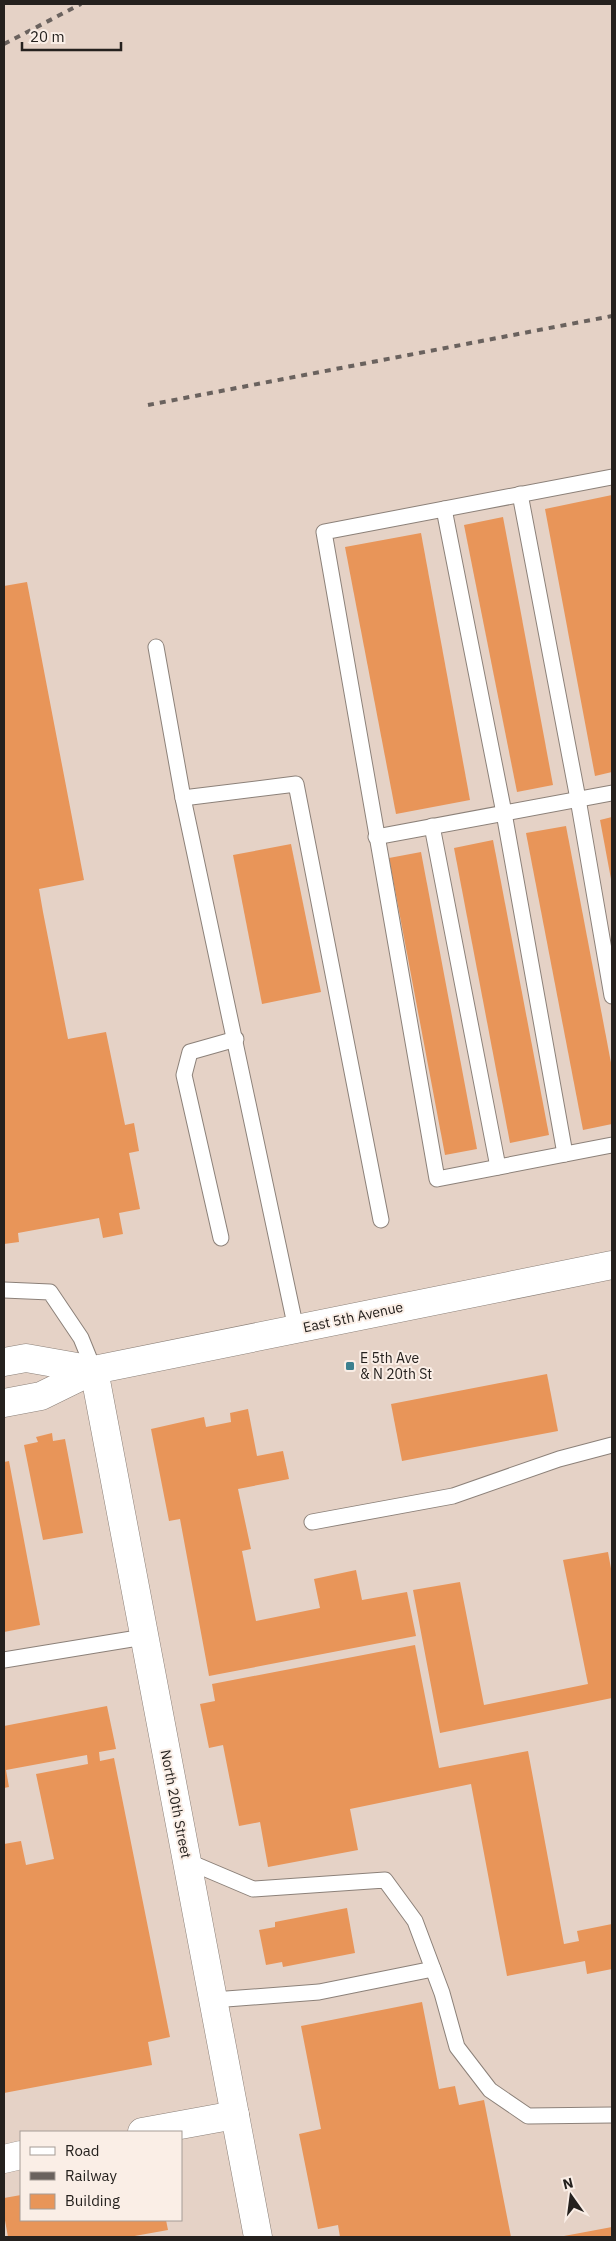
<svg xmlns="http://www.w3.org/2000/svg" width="616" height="2241" font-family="'IBM Plex Sans',sans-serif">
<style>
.built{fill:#e5d2c6;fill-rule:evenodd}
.building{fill:#e89559}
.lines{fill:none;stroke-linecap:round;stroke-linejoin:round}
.lane-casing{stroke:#8c8179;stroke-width:17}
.street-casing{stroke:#8c8179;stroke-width:29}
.secondary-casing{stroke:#8c8179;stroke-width:29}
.lane{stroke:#fff;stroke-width:15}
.street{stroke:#fff;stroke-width:28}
.secondary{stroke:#fff;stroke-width:28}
.rail{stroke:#6a625e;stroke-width:4;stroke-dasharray:6 6;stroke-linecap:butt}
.poi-dot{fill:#3c808f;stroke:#faeee6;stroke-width:2}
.labels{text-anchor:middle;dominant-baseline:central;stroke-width:4;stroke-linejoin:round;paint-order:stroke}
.street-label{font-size:14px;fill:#25211e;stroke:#faeee6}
.poi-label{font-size:14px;fill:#25211e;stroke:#faeee6;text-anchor:start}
</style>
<rect width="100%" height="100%" fill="#ede0d8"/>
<path class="built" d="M4 4H612V2237H4ZM21 2132H181V2220H21Z"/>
<g class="building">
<path d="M612 495V772L595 776 545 509Z"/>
<path d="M503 517 553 785 517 792 464 525Z"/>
<path d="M421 533 470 800 396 814 345 547Z"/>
<path d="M27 582 84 880 39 889 43 912 68 1039 106 1032 125 1125 134 1123 139 1151 129 1153 140 1209 119 1213 123 1234 103 1238 99 1218 18 1233 19 1242 4 1244V586Z"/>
<path d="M612 817V879H611L600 820Z"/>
<path d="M566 826 612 1068V1124L583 1130 526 833Z"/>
<path d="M493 840 549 1135 510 1143 454 848Z"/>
<path d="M291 844 321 992 262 1004 233 855Z"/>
<path d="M421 852 477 1149 445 1155 389 858Z"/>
<path d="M547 1374 558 1431 402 1461 391 1404Z"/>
<path d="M248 1409 257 1456 283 1451 289 1479 238 1489 251 1549 242 1551 256 1621 320 1608 314 1579 356 1570 362 1600 407 1592 416 1636 209 1676 180 1519 169 1521 151 1429 204 1417 206 1427 231 1422 230 1413Z"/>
<path d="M52 1433 53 1441 65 1439 83 1533 43 1540 24 1445 38 1442 36 1437Z"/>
<path d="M9 1461 40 1625 4 1632V1462Z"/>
<path d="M608 1552 612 1574V1698L440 1733 413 1590 460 1582 484 1705 588 1684 563 1560Z"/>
<path d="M415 1645 439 1768 528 1751 564 1944 579 1941 577 1931 612 1924V1969L587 1974 585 1961 507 1976 471 1784 350 1809 358 1850 268 1867 260 1822 239 1826 223 1745 209 1748 200 1704 215 1701 212 1684Z"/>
<path d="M107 1706 116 1749 99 1752 100 1761 114 1758 170 2037 148 2042 152 2065 4 2093V1844L21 1841 26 1865 54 1859 36 1774 88 1764 87 1755 6 1770 9 1787 4 1788V1726Z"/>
<path d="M347 1908 355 1953 283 1967 282 1962 266 1965 259 1930 275 1927V1922Z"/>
<path d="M422 2002 439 2089 455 2086 459 2105 484 2100 511 2237H340L338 2225 318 2229 299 2134 321 2129 301 2026Z"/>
<path d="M21 2195V2220H166L168 2230 129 2237H8L4 2215V2198Z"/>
<path d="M612 2227V2237H564V2236Z"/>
</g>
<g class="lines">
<g class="lane-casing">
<g id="lane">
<path d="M612 477 324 532 437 1179 612 1145"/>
<path d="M520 494 578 799 612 996"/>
<path d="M444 509 504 813 565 1154"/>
<path d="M156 647 183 798 296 1329"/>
<path d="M183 798 296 784 381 1220"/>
<path d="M432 826 498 1167"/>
<path d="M376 837 612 793"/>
<path d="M221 1238 184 1075 190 1052 236 1039"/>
<path d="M4 1290 50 1292 81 1338 94 1370"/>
<path d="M312 1522 453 1496 559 1459 612 1445"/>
<path d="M4 1660 144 1637"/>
<path d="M187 1861 253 1889 385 1880 415 1921 442 1993 457 2047 490 2090 528 2116 612 2115"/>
<path d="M213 2000 319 1992 433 1969"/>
</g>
</g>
<g class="street-casing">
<g id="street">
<path d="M94 1370 258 2237"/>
<path d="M142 2132 235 2115"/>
<path d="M4 2159 21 2155"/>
</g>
</g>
<g class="secondary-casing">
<g id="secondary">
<path d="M4 1362 26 1358 94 1370"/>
<path d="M4 1403 41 1396 94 1370 612 1265"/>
</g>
</g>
<use href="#lane" class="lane"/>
<use href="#street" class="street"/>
<use href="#secondary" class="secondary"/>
<g class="rail">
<path d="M4 44 81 4"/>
<path d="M148 405 612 316"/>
</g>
</g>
<rect class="poi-dot" x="345" y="1361" width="10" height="10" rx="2.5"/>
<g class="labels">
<g class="street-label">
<text transform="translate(353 1317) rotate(-12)">East 5th Avenue</text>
<text transform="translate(176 1804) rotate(79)">North 20th Street</text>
</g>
<g class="poi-label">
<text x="360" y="1358">E 5th Ave<tspan x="360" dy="16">&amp; N 20th St</tspan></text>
</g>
</g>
<rect width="616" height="2241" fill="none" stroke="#25211e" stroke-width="10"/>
<rect x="20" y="2131" width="162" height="90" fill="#faeee6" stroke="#a59c96"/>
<rect x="30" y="2147" width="25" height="8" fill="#ffffff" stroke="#a59c96"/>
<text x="65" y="2156" font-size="15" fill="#25211e">Road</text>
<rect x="30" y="2172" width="25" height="8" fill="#6a625e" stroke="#a59c96"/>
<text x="65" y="2181" font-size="15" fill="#25211e">Railway</text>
<rect x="30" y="2194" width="25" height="15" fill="#e89559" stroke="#a59c96"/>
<text x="65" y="2206" font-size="15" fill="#25211e">Building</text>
<g transform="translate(571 2196) rotate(346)" stroke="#faeee6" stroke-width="4" paint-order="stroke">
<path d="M0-4L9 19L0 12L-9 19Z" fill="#25211e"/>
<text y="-8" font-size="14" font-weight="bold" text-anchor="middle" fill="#25211e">N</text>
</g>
<path d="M22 42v8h99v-8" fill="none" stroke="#25211e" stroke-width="2.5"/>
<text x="30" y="42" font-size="15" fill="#25211e" stroke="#faeee6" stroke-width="4" paint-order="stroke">20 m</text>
</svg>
